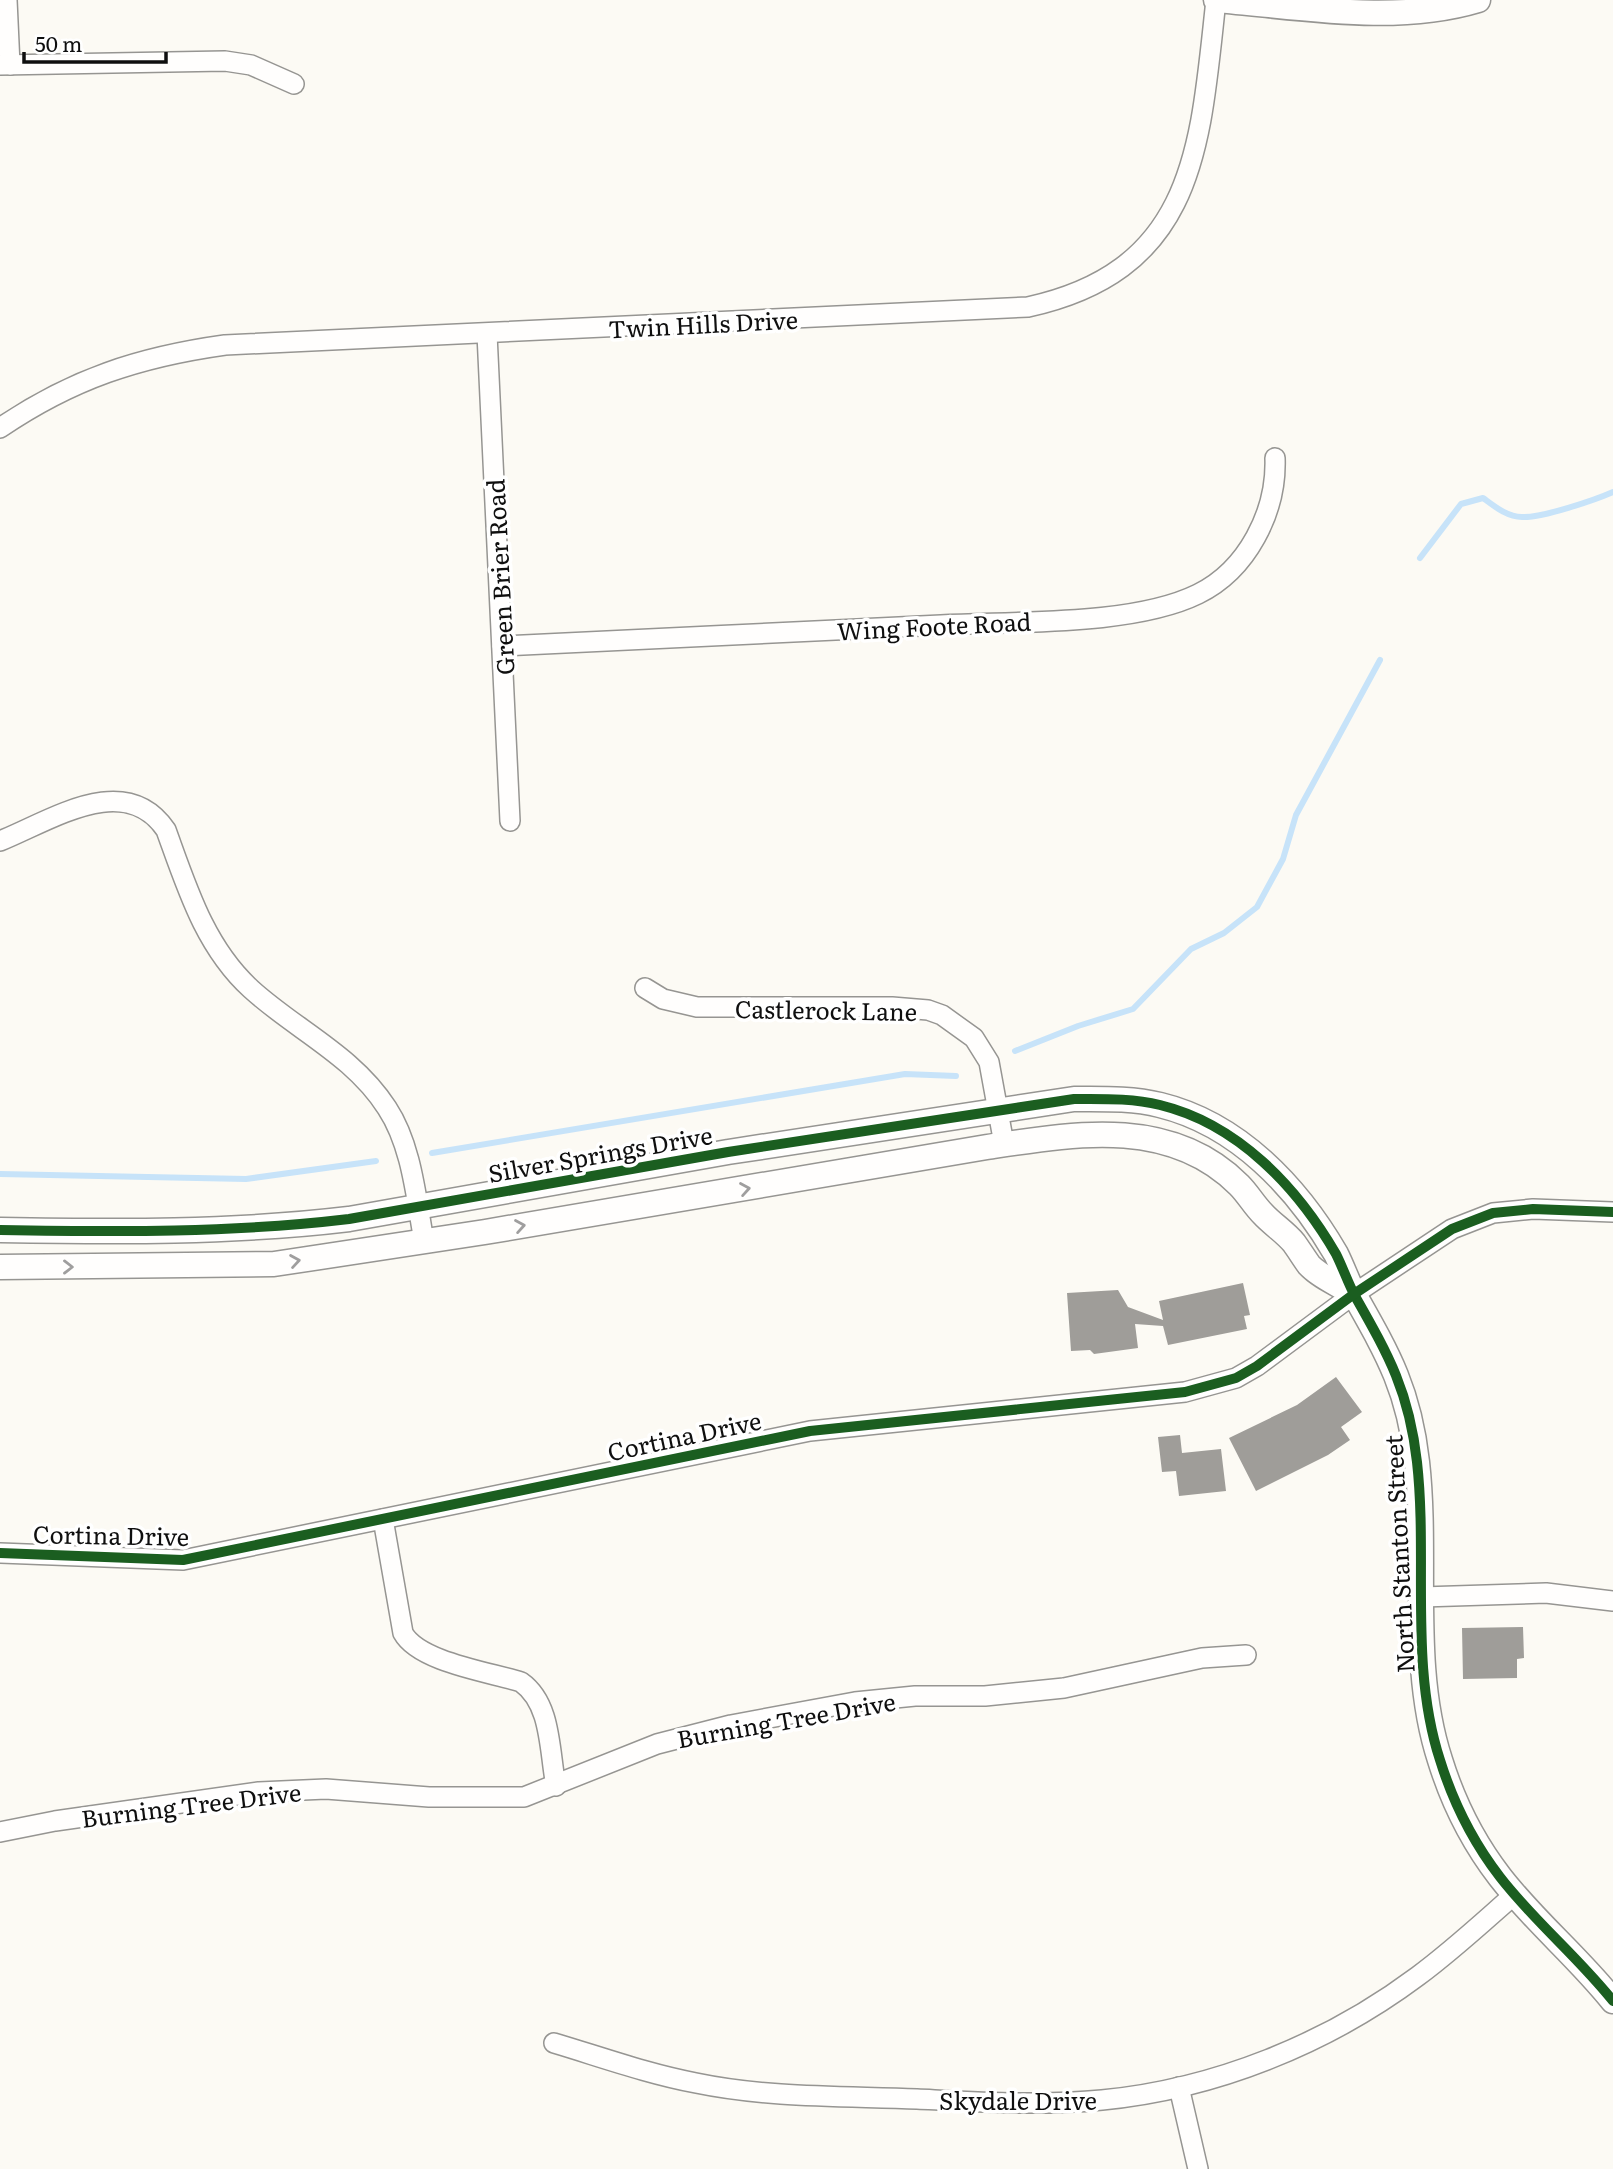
<svg xmlns="http://www.w3.org/2000/svg" width="1613" height="2169" font-family="Literata,serif">
<style>
.lines{fill:none;stroke-linecap:round;stroke-linejoin:round}
.stream{stroke:#c7e3f9;stroke-width:6}
.building{fill:#9f9d99}
.minor-casing{stroke:#969592;stroke-width:22}
.tertiary-casing{stroke:#969592;stroke-width:27}
.minor{stroke:#fffefd;stroke-width:19}
.tertiary{stroke:#fffefd;stroke-width:24}
.cycleway-casing{stroke:#fff;stroke-width:15}
.cycleway{stroke:#1b5e20;stroke-width:10}
.oneway{stroke:#9f9e9e}
.labels{text-anchor:middle;dominant-baseline:central;stroke-width:7;stroke-linejoin:round;paint-order:stroke}
.street-label{font-size:24px;fill:#0f0f0f;stroke:#fff}
</style>
<rect width="100%" height="100%" fill="#fcfaf4"/>
<g class="lines">
<g class="stream">
<path d="M1420 558 1461 504 1483 498C1494 506 1507 517 1522 517 1542 518 1595 500 1613 492"/>
<path d="M1015 1051 1078 1026 1133 1009 1191 949 1224 933 1257 907 1283 859 1296 815 1380 660"/>
<path d="M432 1153 905 1074 956 1076"/>
<path d="M0 1174 246 1179 376 1161"/>
</g>
</g>
<g class="building">
<path d="M1243 1283 1250 1315 1244 1316 1247 1329 1168 1345 1163 1326 1135 1324 1138 1348 1094 1354 1090 1350 1071 1351 1067 1293 1118 1290 1128 1307 1163 1320 1159 1301Z"/>
<path d="M1336 1377 1362 1412 1341 1427 1350 1440 1328 1455 1256 1491 1229 1438 1297 1405Z"/>
<path d="M1180 1435 1182 1453 1221 1449 1226 1491 1179 1496 1176 1471 1162 1472 1158 1437Z"/>
<path d="M1523 1627 1524 1658 1517 1659V1678L1463 1679 1462 1628Z"/>
</g>
<g class="lines">
<g class="minor-casing">
<g id="minor">
<path d="M7 0 10 65"/>
<path d="M0 65 225 61 251 65 294 84"/>
<path d="M487 334 510 821"/>
<path d="M0 428C72 379 139 357 225 345L1028 307C1197 270 1200 145 1216 0"/>
<path d="M502 646C648 639 795 632 941 625 1015 621 1133 626 1198 594 1247 570 1277 512 1275 458"/>
<path d="M0 841C52 820 125 770 166 830 187 888 205 947 251 989 296 1030 353 1055 387 1108 412 1146 416 1198 424 1241"/>
<path d="M645 988 663 999 697 1007H892L928 1010 942 1015 974 1038 989 1062 1004 1144"/>
<path d="M383 1519 403 1633C419 1662 489 1672 521 1682 552 1704 549 1751 556 1786"/>
<path d="M0 1553 183 1560 810 1431 1185 1392 1236 1378 1257 1366 1354 1294 1452 1229 1493 1213 1533 1209 1613 1212"/>
<path d="M1422 1597 1546 1593 1613 1601"/>
<path d="M0 1832 55 1821 259 1792 326 1789 429 1797H524L657 1744 731 1725 855 1702 915 1696H985L1064 1688 1202 1658 1246 1655"/>
<path d="M554 2043C601 2057 648 2074 696 2083 768 2098 844 2096 917 2099 979 2102 1040 2106 1102 2100 1215 2089 1327 2044 1418 1976 1452 1951 1483 1922 1515 1894"/>
<path d="M1179 2087 1198 2169"/>
</g>
</g>
<g class="tertiary-casing">
<g id="tertiary">
<path d="M1216 0C1301 7 1395 25 1478 0"/>
<path d="M0 1230C117 1232 232 1233 349 1219L728 1152 1074 1099C1103 1099 1132 1098 1160 1105 1238 1124 1297 1187 1336 1254 1343 1268 1348 1283 1355 1296 1389 1356 1409 1391 1417 1462 1428 1560 1409 1665 1440 1760 1453 1802 1473 1842 1500 1877 1534 1921 1578 1957 1613 2001"/>
<path d="M0 1267 274 1264 485 1232 987 1147C1073 1134 1170 1116 1239 1185 1248 1194 1254 1205 1263 1214 1272 1224 1285 1232 1294 1243 1299 1250 1304 1258 1309 1265 1320 1277 1340 1285 1354 1294"/>
</g>
</g>
<use href="#minor" class="minor"/>
<use href="#tertiary" class="tertiary"/>
<g class="cycleway-casing">
<g id="cycleway">
<path d="M0 1230C117 1232 232 1233 349 1219L728 1152 1074 1099C1103 1099 1132 1098 1160 1105 1238 1124 1297 1187 1336 1254 1343 1268 1348 1283 1355 1296 1389 1356 1409 1391 1417 1462 1428 1560 1409 1665 1440 1760 1453 1802 1473 1842 1500 1877 1534 1921 1578 1957 1613 2001"/>
<path d="M0 1553 183 1560 810 1431 1185 1392 1236 1378 1257 1366 1354 1294 1452 1229 1493 1213 1533 1209 1613 1212"/>
</g>
</g>
<use href="#cycleway" class="cycleway"/>
</g>
<defs><path id="oneway-chevron" d="M-2-3.5L2.5 0L-2 3.5" fill="none" stroke-width="1.6" stroke-linecap="round" stroke-linejoin="round" transform="scale(1.75)"/></defs>
<g class="oneway">
<use href="#oneway-chevron" transform="translate(745 1189) rotate(-10)"/>
<use href="#oneway-chevron" transform="translate(520 1226) rotate(-10)"/>
<use href="#oneway-chevron" transform="translate(295 1261) rotate(-9)"/>
<use href="#oneway-chevron" transform="translate(68 1267)"/>
</g>
<g class="labels">
<g class="street-label">
<text transform="translate(703 323) rotate(-3)">Twin Hills Drive</text>
<text transform="translate(499 577) rotate(-93)">Green Brier Road</text>
<text transform="translate(934 625) rotate(-3)">Wing Foote Road</text>
<text transform="translate(826 1009) rotate(1)">Castlerock Lane</text>
<text transform="translate(600 1153) rotate(-10)">Silver Springs Drive</text>
<text transform="translate(684 1435) rotate(-12)">Cortina Drive</text>
<text transform="translate(111 1534) rotate(1)">Cortina Drive</text>
<text transform="translate(1398 1554) rotate(-93)">North Stanton Street</text>
<text transform="translate(786 1719) rotate(-10)">Burning Tree Drive</text>
<text transform="translate(191 1804) rotate(-7)">Burning Tree Drive</text>
<text x="1018" y="2099">Skydale Drive</text>
</g>
</g>
<path d="M24 52v10h142v-10" fill="none" stroke="#0f0f0f" stroke-width="3.5"/>
<text x="35" y="52" font-size="21" fill="#0f0f0f" stroke="#ffffff" stroke-width="5" paint-order="stroke">50 m</text>
</svg>
